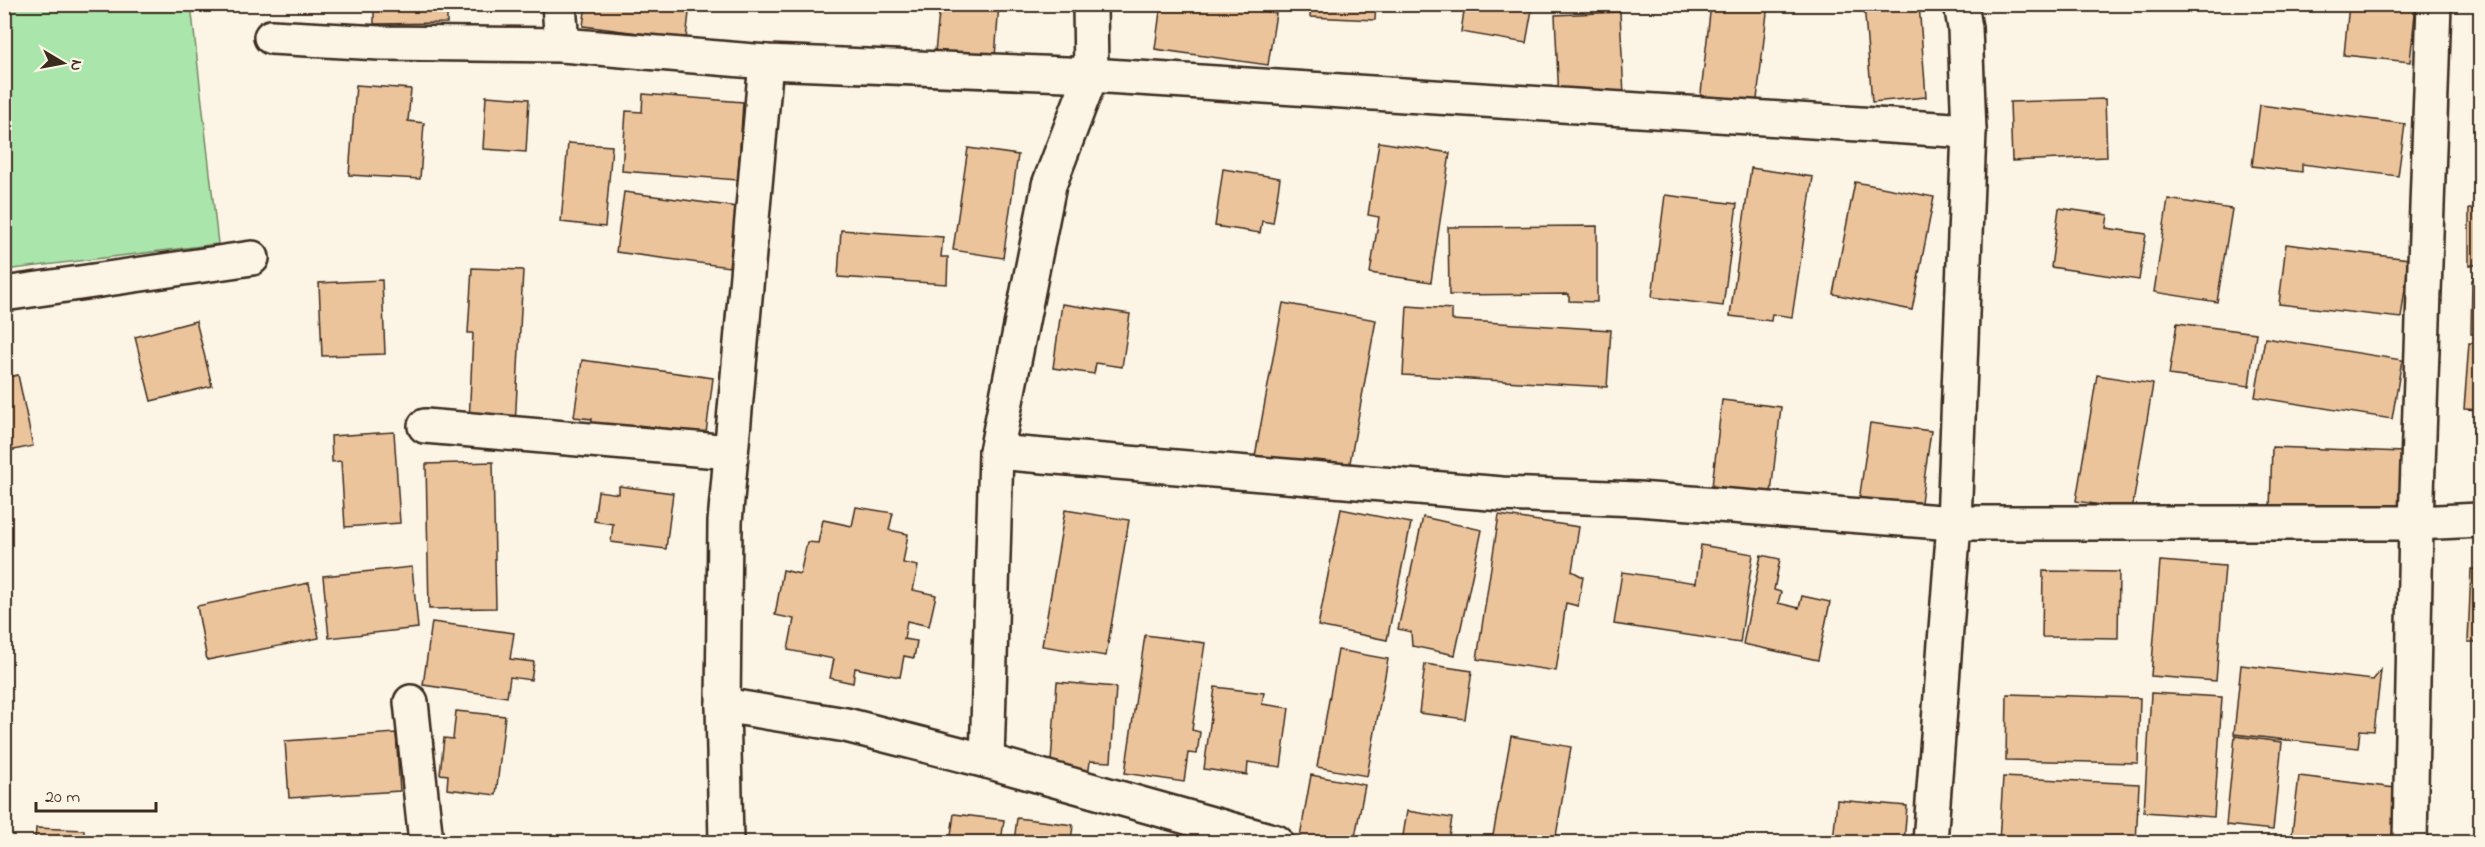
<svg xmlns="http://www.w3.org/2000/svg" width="2485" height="847" font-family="'Indie Flower',sans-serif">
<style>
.green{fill:#aae5ab;stroke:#728864;stroke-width:1.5}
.building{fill:#ecc49c;stroke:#3b2a1e;stroke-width:1.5}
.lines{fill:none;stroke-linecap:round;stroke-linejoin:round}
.minor-casing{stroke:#3b2a1e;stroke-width:38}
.tertiary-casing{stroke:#3b2a1e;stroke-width:38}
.minor{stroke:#fcf5e5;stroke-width:33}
.tertiary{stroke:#fcf5e5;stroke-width:33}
</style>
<rect width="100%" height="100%" fill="#fcf5e5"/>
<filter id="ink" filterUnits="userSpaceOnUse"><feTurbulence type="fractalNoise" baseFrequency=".0167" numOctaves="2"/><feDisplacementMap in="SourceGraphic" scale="12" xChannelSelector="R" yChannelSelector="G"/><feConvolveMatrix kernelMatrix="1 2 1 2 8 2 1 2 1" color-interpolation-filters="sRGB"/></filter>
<g filter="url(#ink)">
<path class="green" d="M4 5H191L218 244 5 270Z"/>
<g class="building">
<path d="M374 4H447V23L374 24Z"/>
<path d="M586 4H690L686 39 583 26Z"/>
<path d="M940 4H999L995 57 935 52Z"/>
<path d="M1161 4H1219L1276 13 1268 65 1155 49Z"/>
<path d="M1311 4H1376L1375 20 1310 17Z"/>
<path d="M1465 4H1533L1526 43 1461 32Z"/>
<path d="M1711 4H1768L1756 108 1700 102Z"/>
<path d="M1864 4H1919L1926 97 1872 102Z"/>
<path d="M2349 4H2416L2410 62 2344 55Z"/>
<path d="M1620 12 1624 97 1559 100 1555 15Z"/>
<path d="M356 85 411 89 408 121 424 123 420 179 349 175Z"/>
<path d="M643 94 743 102 738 180 622 171 626 111 642 112Z"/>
<path d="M486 96 529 99 526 152 483 149Z"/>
<path d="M2105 99 2107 157 2012 161 2010 102Z"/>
<path d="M2260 105 2405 124 2398 176 2302 164V172L2252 166Z"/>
<path d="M1379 142 1450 153 1431 282 1370 273 1379 217 1368 215Z"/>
<path d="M568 143 612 146 605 227 561 222Z"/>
<path d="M968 148 1018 155 1003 258 953 250Z"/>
<path d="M1751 168 1813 177 1792 317 1772 314 1771 321 1730 316Z"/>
<path d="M1223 169 1280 178 1273 223 1262 221 1260 233 1215 226Z"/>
<path d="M1855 182 1934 197 1912 310 1833 294Z"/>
<path d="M624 192 737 207 729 267 616 252Z"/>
<path d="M1665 195 1737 204 1723 306 1652 297Z"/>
<path d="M2168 199 2232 209 2217 302 2154 292Z"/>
<path d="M2059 208 2108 215 2106 228 2146 234 2139 280 2051 267Z"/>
<rect x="2469" y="209" width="11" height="56"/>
<path d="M1597 226V302L1569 301V294L1449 295 1448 227Z"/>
<path d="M841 230 943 237 941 257H948L947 284 838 277Z"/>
<path d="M2286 244 2409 259 2401 318 2279 304Z"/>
<path d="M472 268 523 270 515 427 469 424 473 333H468Z"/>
<path d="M382 280 385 354 322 356 319 283Z"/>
<path d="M2472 280H2480V334H2471Z"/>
<path d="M1283 303 1376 320 1347 479 1254 462Z"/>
<path d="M1062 304 1130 314 1122 367 1096 363 1094 374 1053 368Z"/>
<path d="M1407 306 1452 309V320L1611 330 1607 387 1403 375Z"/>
<path d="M196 321 212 386 151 401 135 337Z"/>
<path d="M2177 323 2256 333 2249 386 2169 375Z"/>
<path d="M2265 338 2402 360 2392 419 2255 397Z"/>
<path d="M2469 343 2480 344V410L2464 409Z"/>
<path d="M582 360 713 378 706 433 638 425 636 436 591 429 592 419 574 417Z"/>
<path d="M18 375 33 446 4 452V378Z"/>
<path d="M2097 375 2153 384 2132 510 2076 501Z"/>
<path d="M1722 400 1781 407 1771 493 1712 486Z"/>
<path d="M1870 423 1931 431 1919 516 1858 508Z"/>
<path d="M394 432 400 523 345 527 341 461 332 462 331 436Z"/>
<path d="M2272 447 2403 452 2401 515 2270 510Z"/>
<path d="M493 462 496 608 429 609 426 464Z"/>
<path d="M619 486 673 493 666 549 611 542 613 524 594 521 598 491 619 494Z"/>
<path d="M856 507 893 513 889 530 908 534 903 563 918 566 913 590 936 595 929 626 907 621 904 639 917 641 914 658 904 656 900 677 855 668 853 683 830 678 834 659 788 650 794 619 775 615 783 570 800 574 807 542 818 543 823 520 852 526Z"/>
<path d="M1341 509 1411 523 1387 640 1318 626Z"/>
<path d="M1065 510 1129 520 1106 656 1042 646Z"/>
<path d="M1499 515 1579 527 1572 571 1583 577 1578 606 1566 603 1556 671 1477 659Z"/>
<path d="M1423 517 1482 530 1455 655 1412 646 1411 632 1398 629Z"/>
<path d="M1701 545 1753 554 1740 643 1614 624 1622 572 1696 583Z"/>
<path d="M1761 555 1780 559 1774 590 1781 592 1778 603 1799 608 1802 596 1830 602 1818 660 1743 644Z"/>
<path d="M2160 561 2225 566 2216 681 2151 676Z"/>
<path d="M412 567 418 628 329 638 323 576Z"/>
<path d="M2471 569 2480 570V642H2468Z"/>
<path d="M2043 571 2119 572 2118 638 2042 637Z"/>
<path d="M309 583 319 638 207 660 197 606Z"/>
<path d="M432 622 514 633 510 659 534 662 531 680 510 677 507 697 423 685Z"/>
<path d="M1145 635 1205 643 1192 730 1200 732 1197 754 1188 753 1184 782 1125 773Z"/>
<path d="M1338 650 1388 659 1367 776 1317 767Z"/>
<path d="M1425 664 1472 671 1465 719 1419 713Z"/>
<path d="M2241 665 2373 680 2381 670 2374 731 2360 730 2358 748 2234 734Z"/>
<path d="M1057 682 1116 687 1111 762 1090 761 1088 777 1050 775Z"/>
<path d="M1215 687 1264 693 1262 704 1289 708 1281 767 1248 762 1247 775 1204 769Z"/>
<path d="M2151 693 2222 697 2214 817 2144 812Z"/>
<path d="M2007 694 2140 698 2138 763 2006 760Z"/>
<path d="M456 711 505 716 496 795 447 789 448 775 440 774 444 738 453 739Z"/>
<path d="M396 733 400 791 289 798 285 741Z"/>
<path d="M1511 736 1571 747 1555 842 1492 841Z"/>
<path d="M2235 736 2282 742 2273 830 2226 825Z"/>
<path d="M1311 775 1365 785 1354 842H1299Z"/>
<path d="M2299 776 2403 789 2396 842H2291Z"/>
<path d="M2003 777 2139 784 2136 842H1999Z"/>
<path d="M1837 800 1907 806 1904 842H1833Z"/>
<path d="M1407 811 1452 818 1448 842H1402Z"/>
<path d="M954 814 1004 820 1001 842H950Z"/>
<path d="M1017 818 1073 825 1071 842H1014Z"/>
<path d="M36 828 84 830V842H35Z"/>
</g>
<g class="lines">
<g class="minor-casing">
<g id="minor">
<path d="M559 4 562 45"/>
<path d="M271 37 380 43 562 45 766 62 1091 75 1969 131"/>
<path d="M4 294 252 258"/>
<path d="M425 426 731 452"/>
<path d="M996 452 1502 494 1638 499 1954 523H2416L2480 520"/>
<path d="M411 702 426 842"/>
<path d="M723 705 846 725 987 761 1276 842"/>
<path d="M987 761 996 452 1049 185 1091 75 1090 4"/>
<path d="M726 842 723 705 725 522 766 62"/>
<path d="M2410 842 2416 523 2434 4"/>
</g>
</g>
<g class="tertiary-casing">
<path id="tertiary" d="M1930 842 1954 523 1969 131 1965 28 1961 4"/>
</g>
<use href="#minor" class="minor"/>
<use href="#tertiary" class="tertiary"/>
</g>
</g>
<rect width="2485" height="847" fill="none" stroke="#fcf5e5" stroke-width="24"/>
<rect x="12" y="12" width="2461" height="823" fill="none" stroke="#3b2a1e" stroke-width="2" filter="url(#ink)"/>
<g transform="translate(63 63) rotate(100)" stroke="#fcf5e5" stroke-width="4.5" paint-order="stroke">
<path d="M0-4.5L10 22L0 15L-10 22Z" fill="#3b2a1e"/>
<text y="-9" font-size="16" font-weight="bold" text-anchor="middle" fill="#3b2a1e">N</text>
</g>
<path d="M36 802v9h120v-9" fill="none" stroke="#3b2a1e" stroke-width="3"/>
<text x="45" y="802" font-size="18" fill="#3b2a1e" stroke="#fcf5e5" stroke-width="4.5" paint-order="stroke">20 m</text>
</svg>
